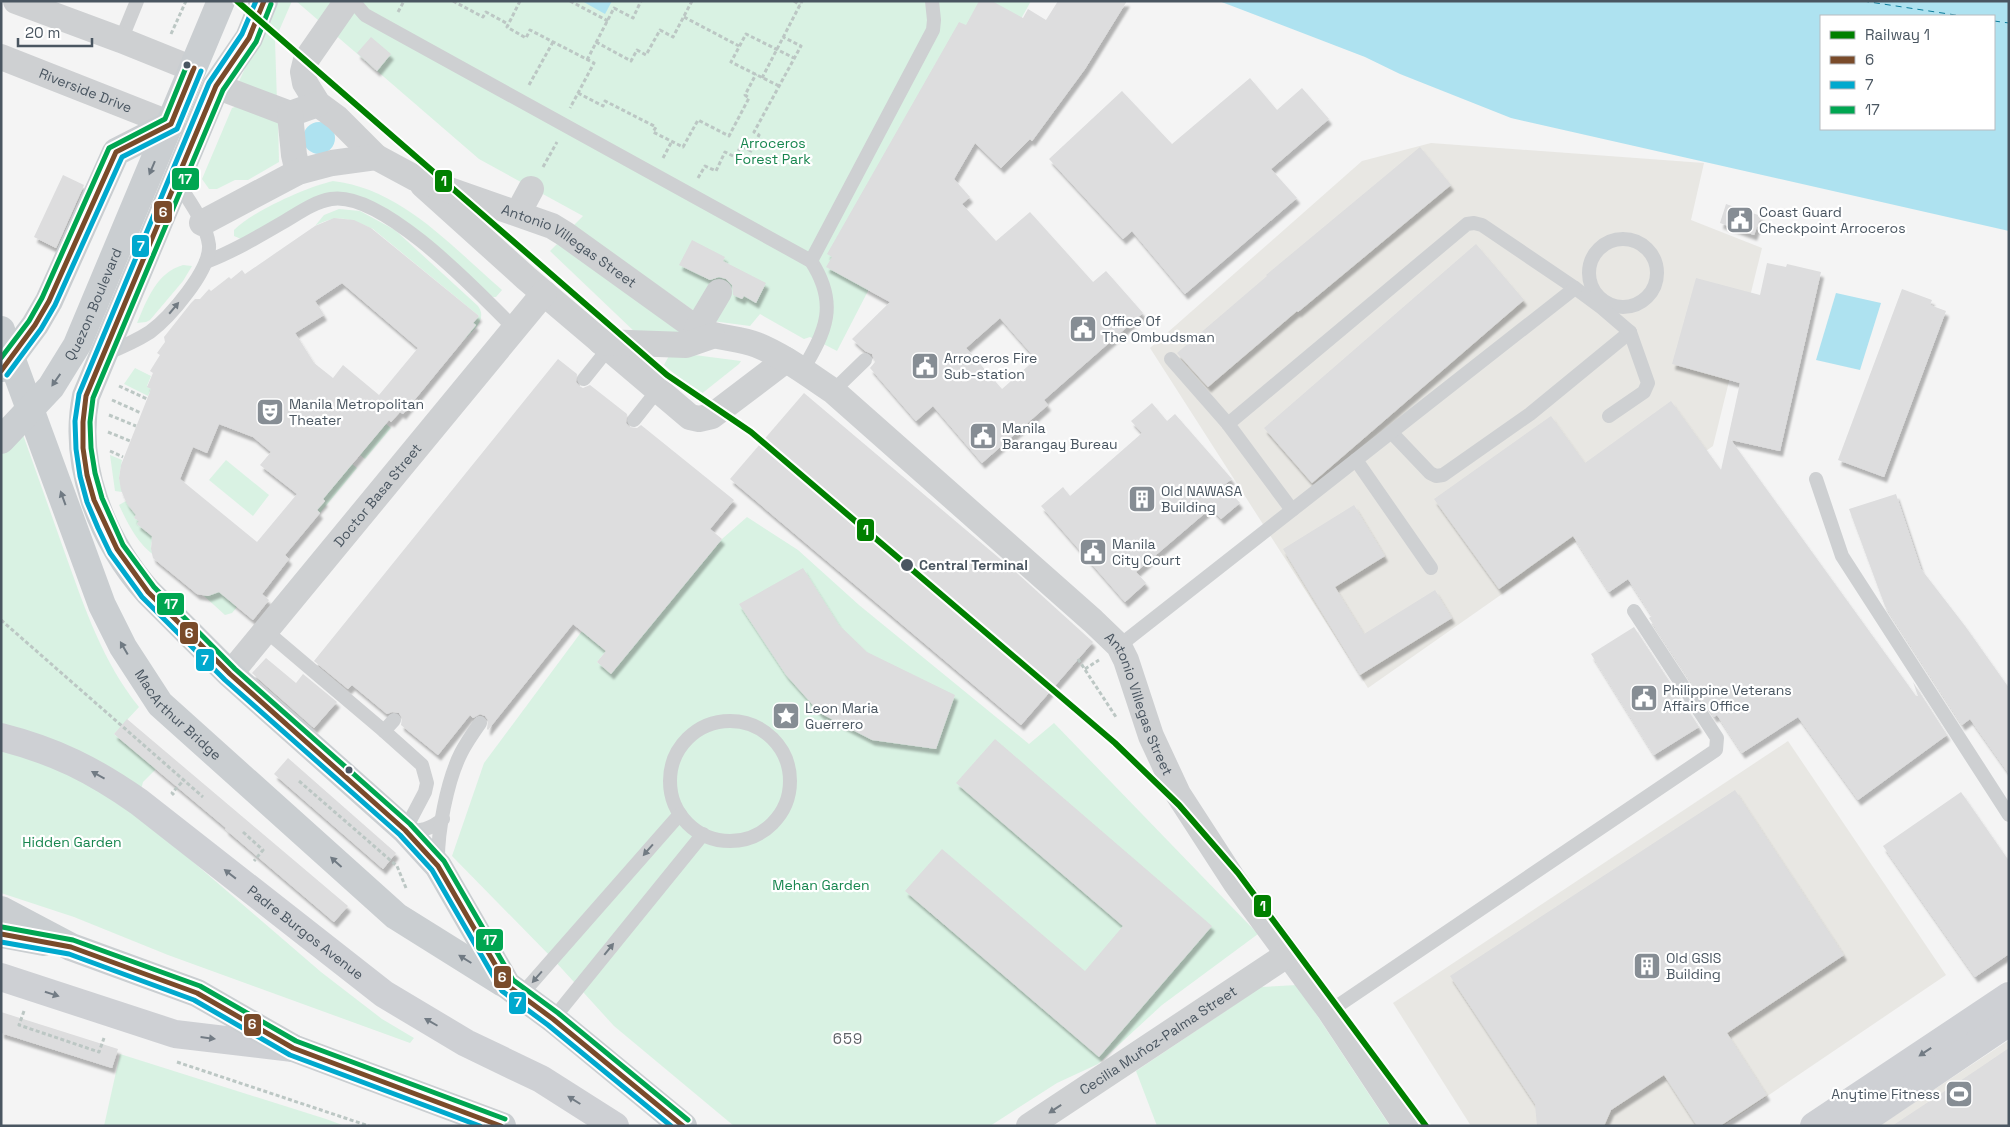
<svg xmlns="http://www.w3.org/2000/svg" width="2010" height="1127" font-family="'Space Grotesk',sans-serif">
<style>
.commercial{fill:#e8e7e3}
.green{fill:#d9f2e3}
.water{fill:#aee2f0;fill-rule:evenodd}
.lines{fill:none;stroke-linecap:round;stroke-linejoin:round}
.ferry{stroke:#0c7c9b;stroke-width:1;stroke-dasharray:6 5;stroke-linecap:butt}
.building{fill:#ddddde;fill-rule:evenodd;filter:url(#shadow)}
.path{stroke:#bcc7c4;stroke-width:3;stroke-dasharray:4 2.5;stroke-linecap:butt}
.lane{stroke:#ced0d2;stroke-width:14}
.street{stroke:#ced0d2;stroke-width:26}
.secondary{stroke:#ced0d4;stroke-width:28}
.primary{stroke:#caced1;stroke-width:28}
.bus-1-casing{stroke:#fff;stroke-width:9}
.bus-2-casing{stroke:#fff;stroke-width:9}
.bus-3-casing{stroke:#fff;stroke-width:9}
.bus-1{stroke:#7a4b2a;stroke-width:5}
.bus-2{stroke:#00a9ce;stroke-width:5}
.bus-3{stroke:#00a651;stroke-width:5}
.rail-1-casing{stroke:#fff;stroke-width:10}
.rail-1{stroke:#008000;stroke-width:6}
.oneway{fill:#707a83}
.oneway2{fill:#727b83}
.oneway3{fill:#727b84}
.bus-dot{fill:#4a5661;stroke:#fff;stroke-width:2}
.labels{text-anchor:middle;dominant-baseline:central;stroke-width:4.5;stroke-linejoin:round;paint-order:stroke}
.street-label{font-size:14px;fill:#4a5661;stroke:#fff}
.park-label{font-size:14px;fill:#17864f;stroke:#fff}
.poi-label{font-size:14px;fill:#4a5661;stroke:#fff;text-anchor:start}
.stop-label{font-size:14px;font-weight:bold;fill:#4a5661;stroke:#fff;text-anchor:start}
.neighbourhood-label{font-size:15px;letter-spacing:1px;fill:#5f6368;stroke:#fff}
.line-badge{stroke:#fff;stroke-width:2}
.badge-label{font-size:14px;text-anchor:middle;font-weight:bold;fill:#fff}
</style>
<defs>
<filter id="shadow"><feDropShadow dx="3" dy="5.5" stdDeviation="1" flood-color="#0004"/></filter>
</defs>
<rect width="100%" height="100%" fill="#f4f4f4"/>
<g class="commercial">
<path d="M1431 143 1704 163 1691 220 1762 248 1713 446 1368 688 1150 348 1362 161Z"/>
<path d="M1788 741 1946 975 1723 1126H1471L1393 1003Z"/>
<path d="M2009 1040V1126H1879Z"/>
</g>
<g class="green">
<path d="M275 1H292L275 40 277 102 237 86Z"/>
<path d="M296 1H1031L868 291 837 351 810 337 804 339 760 314 750 326 712 321 697 313 573 226 583 216 479 159Z"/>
<path d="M243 104 278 119 279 162 248 180H235L217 189H209L202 179 232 108Z"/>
<path d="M333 181C402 189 452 247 502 290L496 297H493L343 193 241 239 234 236V230C253 211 307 187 333 181Z"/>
<path d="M339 209 360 211 395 230 478 306C488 320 473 330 463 341L460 339 479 316 373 229C349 219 339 213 315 226L324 215Z"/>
<path d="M559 242 685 336 636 333 550 251Z"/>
<path d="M183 265 192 266 183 281 150 320 146 322 137 323C147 300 156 273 183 265Z"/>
<path d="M671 352 741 361 739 364 700 395 664 365Z"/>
<path d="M135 368 151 376 147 386 151 389 148 396 124 384Z"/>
<path d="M386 424 391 428 365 459 360 455Z"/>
<path d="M21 429C36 471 51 514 66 556 85 609 103 662 139 707L114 734 156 769 143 782 135 812 321 972 382 1019 414 1038 410 1043 168 955 74 917 1 893V452Z"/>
<path d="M110 455 122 460 119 478 122 492 115 491Z"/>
<path d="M226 460 269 495 253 516 209 480Z"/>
<path d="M352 464 357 468 320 513 317 510 325 501 323 499Z"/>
<path d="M126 501 136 515 134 518 139 521 137 524 154 538C149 545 150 551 156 557 137 543 129 526 119 505Z"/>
<path d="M747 517 798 550 859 605 1029 744 1054 723 1258 934 1162 1005 1098 1064 1057 1083 990 1126H734L614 1026 553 959 452 856 484 763 582 631 606 651 597 662 611 673 722 539Z"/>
<path d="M217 590 237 607 232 613 225 615 203 595 208 596Z"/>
<path d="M1297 985 1390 1126H1157L1136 1071 1261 987Z"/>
<path d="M120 1054 326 1119 345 1126H104Z"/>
</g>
<g class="water">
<path d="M582 1H612L605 14Z"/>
<path d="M1219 1H2009V231L1511 118 1400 74 1365 57ZM1821 16H1994V129H1821Z"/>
<circle cx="319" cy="138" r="16"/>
<path d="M1836 293 1881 303 1860 370 1816 360Z"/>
</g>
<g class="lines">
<g class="ferry">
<path d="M1863 1 1962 16"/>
<path d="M1994 21 2009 23"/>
</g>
</g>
<g class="building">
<path d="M979 1H992L1023 18 1028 9 1046 20 1058 1H1127L1085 69 1032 141 1030 139 1001 168 975 143 954 179 970 197 962 204 996 241 1030 212 1093 282 1106 271 1143 313 1044 400 1048 405 982 463 933 406 916 421 870 368 875 362 872 354 865 351 852 339 890 302 826 267 832 257 827 254 959 22 966 25ZM1000 318 1036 359 1002 389 966 348Z"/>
<path d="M371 37 391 54 377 71 357 53Z"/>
<path d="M1250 78 1277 110 1302 88 1329 119 1271 169 1297 198 1185 294 1132 231 1123 239 1049 159 1122 91 1172 144Z"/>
<path d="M1420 147 1451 185 1298 312 1297 311 1208 387 1177 353 1267 276 1266 275Z"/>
<path d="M63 175 84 185 56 248 34 237Z"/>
<path d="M1726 204 1761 216 1754 235 1720 223Z"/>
<path d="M334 218 354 220 371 228 479 316 473 323 476 325 403 414 400 412 391 422 389 420 323 499 325 501 317 510 320 513 285 555 289 559 262 594 269 600 253 620 219 592 208 596 197 594 153 558 151 549 152 536 137 524 139 521 134 518 136 515 127 504 121 490 119 478 121 465 151 389 147 387 153 373 150 371 160 355 157 353 165 342 164 337 191 303 195 299H200L209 289 211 291 229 277 231 279 242 270 245 274 315 226ZM342 283 418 348 379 395 343 365 333 378 314 363 295 333 324 315 315 301ZM219 424 253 437 271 452 260 465 297 494 257 542 180 479 193 447 207 453Z"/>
<path d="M692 240 725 257 723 261 766 283 756 303 744 296 742 299 733 295 732 285 726 279 719 277 710 280 679 265Z"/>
<path d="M1476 244 1524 300 1312 483 1264 428Z"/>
<path d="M1767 263 1786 267 1787 264 1821 272 1780 451 1731 440 1916 696H1918L1913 682 1947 735 1858 800 1798 717 1742 753 1717 715 1714 717 1649 618 1652 616 1628 579 1609 592 1573 536 1499 589 1434 499 1551 416 1585 463 1671 401 1721 470 1740 383 1672 364 1696 278 1760 295Z"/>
<path d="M1902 289 1932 300 1930 305 1946 311 1884 477 1838 460Z"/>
<path d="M558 359 577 374 576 382 579 386 583 388 590 385 627 414 626 423 629 427 637 428 641 425 734 500 710 529 722 539 611 674 597 662 606 651 573 624 488 730 487 729 488 720 485 716 480 714 473 718 470 715 438 755 401 725 402 718 399 713 392 712 387 714 352 685 348 689 314 661Z"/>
<path d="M804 393 1018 574 1093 642 1021 725 730 479Z"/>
<path d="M1152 403 1167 421 1175 414 1232 479 1224 485 1240 503 1221 519 1211 508 1136 572 1146 583 1125 602 1041 506 1063 487 1070 496 1142 433 1131 421Z"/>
<path d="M1896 494 1921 569 1965 626 2009 688V774L1970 719 1962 725 1885 606 1849 509Z"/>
<path d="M1354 505 1385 556 1335 587 1364 634 1435 590 1452 618 1360 675 1283 549Z"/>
<path d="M803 568 839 625 867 652 955 695 936 749 872 740 820 713 786 675 739 604Z"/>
<path d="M1634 627 1699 727 1654 755 1591 654Z"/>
<path d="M266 658 296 683 303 674 337 702 314 728 252 673Z"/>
<path d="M127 719 348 906 334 922 225 829 226 828 114 734Z"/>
<path d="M995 739 1212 926 1099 1057 905 891 942 849 1085 971 1123 926 956 783Z"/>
<path d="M288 758 396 853 383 869 274 774Z"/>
<path d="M1735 790 1844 955 1727 1033 1767 1095 1720 1126H1697L1664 1075 1611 1110 1604 1126H1537L1535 1104 1450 976Z"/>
<path d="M1961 792 2009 861V954L1975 977 1883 846Z"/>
<path d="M1 1012 118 1049 112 1068 1 1033Z"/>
<path d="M2009 1048V1126H1892L1975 1071Z"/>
</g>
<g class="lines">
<g class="path">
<path d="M453 1 483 17 486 12 508 24"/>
<path d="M520 1 507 27 526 38 530 30 594 63 570 108"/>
<path d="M570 1 608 21"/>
<path d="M794 1 800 5"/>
<path d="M398 12 404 1"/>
<path d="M684 17 739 46"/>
<path d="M171 34 186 1"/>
<path d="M596 42 631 61 637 50 646 55 660 30 673 37 692 1"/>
<path d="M587 60 614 8 633 18 641 1"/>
<path d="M762 78 802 1"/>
<path d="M529 85 553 42"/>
<path d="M779 86 731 62 746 34 794 58"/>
<path d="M578 93 603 106 605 101 656 127 653 132 683 147 698 120 729 136 749 98 745 95 756 74"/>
<path d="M663 158 672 141"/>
<path d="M543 167 557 142"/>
<path d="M698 178 705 166 716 171 725 152 735 157 741 146 751 151 759 135 754 132 801 46 783 37"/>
<path d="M119 386 147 399"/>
<path d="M112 400 141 413"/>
<path d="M109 415 136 426"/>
<path d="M108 432 130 441"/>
<path d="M110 451 123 457"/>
<path d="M1 620 203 797"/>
<path d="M1078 659 1116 717"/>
<path d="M1085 669 1099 660"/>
<path d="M299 781 397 866 406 888"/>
<path d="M174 795 172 793 183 781"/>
<path d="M243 832 263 850 254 861"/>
<path d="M24 1011 19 1025 99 1052 104 1038"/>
<path d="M177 1062 369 1126"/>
</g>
<g class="lane">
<path d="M353 1 365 15 811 261C839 304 826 331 802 371"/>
<path d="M121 40 137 1"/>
<circle cx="1623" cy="273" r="34"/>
<path d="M811 261 933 30 934 20 932 1"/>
<path d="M206 262C232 252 256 238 280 224 296 215 313 202 331 199 382 190 479 293 514 328"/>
<path d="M105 354C120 348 136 341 150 332 169 318 211 270 209 245 206 222 188 200 176 180"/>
<path d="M1171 359 1228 424"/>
<path d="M584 379 608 349"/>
<path d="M833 391 865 360"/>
<path d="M634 420 657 391"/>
<path d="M1391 432 1430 473 1436 476 1443 475 1530 414 1630 332"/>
<path d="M1356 460 1431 568"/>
<path d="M1816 479 1842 556 2009 815"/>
<path d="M1292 510 1228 424 1467 224 1474 223 1482 225 1575 288 1602 308 1630 332 1648 383 1644 392 1609 416"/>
<path d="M266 631 384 731 422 765 427 783 425 792 405 830C420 832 431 829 443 819"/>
<path d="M1119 646 1575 288"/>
<circle cx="730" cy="781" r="60"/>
<path d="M384 731 394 720"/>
<path d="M438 864C437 833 447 781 461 753 466 743 473 733 480 723"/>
<path d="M521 995 680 814"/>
<path d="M1330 1011 1716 750 1717 738 1634 611"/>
<path d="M553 1019 703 834"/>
</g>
<g class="street">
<path d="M16 1 121 40 193 69"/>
<path d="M347 1 306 60 303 72 305 83 318 104 337 118 376 157"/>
<path id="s1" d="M1 57 171 124"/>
<path d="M216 86 290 114 318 104"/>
<path d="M290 114 294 155 298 172"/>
<path d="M423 185 526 278 690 417 699 419 712 416 786 360"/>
<path d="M518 213 531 189"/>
<path id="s2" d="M202 223 298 172 332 163 376 157 415 178 552 226 565 234 697 329C716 339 737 337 757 345 784 356 809 375 833 391L1093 621 1119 646 1126 660 1151 736 1178 794 1235 882 1330 1011 1406 1126"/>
<path d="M697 329 719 292"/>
<path d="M601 342 686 345 712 336"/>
<path id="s3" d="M230 674 544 293"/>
<path id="s4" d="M1029 1126 1287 955"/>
</g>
<g class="secondary">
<path id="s5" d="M1 737C56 751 93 770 139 802L384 994 466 1043 541 1079 615 1126"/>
<path d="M1 977 175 1034 293 1048"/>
<path d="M1814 1126 2009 996"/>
<path d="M1855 1126 2009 1022"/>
</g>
<g class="primary">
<path d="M264 1 249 38 216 86 86 396C72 465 102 540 148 592L230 674 405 830 438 866 507 985 553 1019 683 1126"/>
<path id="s6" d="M1 330 102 605 123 647 160 704 396 916 503 983"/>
<path d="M3 368 35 325 49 301 116 152 171 124"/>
<path id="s7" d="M1 440 51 387 77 345 221 1"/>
<path d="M1 910 71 947 197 993 293 1048 502 1126"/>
<path d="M1 934 44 942"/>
</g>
<g class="bus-1-casing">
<g id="bus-1">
<path d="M264 1 249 38 216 86 86 396 83 422V448L87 475 94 500 117 549 148 592 230 674 405 830 438 866 507 985 553 1019 683 1126"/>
<path d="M1 371 35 325 49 301 116 152 171 124 194 68"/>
<path d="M1 934 71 947 197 993 293 1048 501 1126"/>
</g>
</g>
<g class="bus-2-casing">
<g id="bus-2">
<path d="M256 1 242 34 209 83 79 394 75 421 76 449 80 476 87 502 98 528 110 553 142 597 225 680 400 835 432 870 502 991 548 1025 671 1126"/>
<path d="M7 375 41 329 55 305 122 157 177 129 201 71"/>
<path d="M1 942 69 954 194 1000 290 1055 480 1126"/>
</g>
</g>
<g class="bus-3-casing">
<g id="bus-3">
<path d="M271 4 256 42 223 90 93 398 90 422 91 448 95 473 102 498 123 545 154 587 235 669 410 824 444 861 513 980 558 1013 688 1120"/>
<path d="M1 358 29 321 42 298 109 148 165 119 187 65"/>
<path d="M2 927 73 940 200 986 296 1041 505 1119"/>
</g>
</g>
<use href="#bus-1" class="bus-1"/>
<use href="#bus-2" class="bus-2"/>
<use href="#bus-3" class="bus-3"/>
<g class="rail-1-casing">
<path id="rail-1" d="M237 1 667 375 751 432 1115 743 1179 805 1238 873 1426 1126"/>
</g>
<use href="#rail-1" class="rail-1"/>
</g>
<defs><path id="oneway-solid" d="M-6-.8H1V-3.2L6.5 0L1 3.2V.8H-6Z" transform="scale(1.25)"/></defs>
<g class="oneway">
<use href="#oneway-solid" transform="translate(152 168) rotate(113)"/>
<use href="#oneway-solid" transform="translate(56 380) rotate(125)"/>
<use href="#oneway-solid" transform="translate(63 498) rotate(-110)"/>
<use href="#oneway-solid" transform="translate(124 648) rotate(-120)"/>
<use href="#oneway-solid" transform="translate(336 862) rotate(-138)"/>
<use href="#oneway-solid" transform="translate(465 959) rotate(-148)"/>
</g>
<g class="oneway2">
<use href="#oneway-solid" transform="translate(174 308) rotate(-50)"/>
<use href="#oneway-solid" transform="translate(648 850) rotate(131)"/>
<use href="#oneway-solid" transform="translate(609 949) rotate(-51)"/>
<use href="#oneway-solid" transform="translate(537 977) rotate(131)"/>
<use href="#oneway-solid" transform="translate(1055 1109) rotate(146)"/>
</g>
<g class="oneway3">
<use href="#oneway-solid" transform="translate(98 775) rotate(-151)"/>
<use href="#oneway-solid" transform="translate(230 874) rotate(-142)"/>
<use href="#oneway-solid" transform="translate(52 994) rotate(18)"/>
<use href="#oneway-solid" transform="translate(431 1022) rotate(-150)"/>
<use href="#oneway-solid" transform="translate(208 1038) rotate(7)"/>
<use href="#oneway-solid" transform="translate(1925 1052) rotate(146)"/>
<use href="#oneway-solid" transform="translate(574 1100) rotate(-148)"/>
</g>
<defs>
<g id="civic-square" transform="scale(1.4375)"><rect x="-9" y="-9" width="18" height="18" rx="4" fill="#868d94" stroke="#fff"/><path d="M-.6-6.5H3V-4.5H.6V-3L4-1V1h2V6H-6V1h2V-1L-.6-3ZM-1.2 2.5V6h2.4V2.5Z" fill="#fff"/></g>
<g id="theatre-square" transform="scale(1.4375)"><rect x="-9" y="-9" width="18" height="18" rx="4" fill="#868d94" stroke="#fff"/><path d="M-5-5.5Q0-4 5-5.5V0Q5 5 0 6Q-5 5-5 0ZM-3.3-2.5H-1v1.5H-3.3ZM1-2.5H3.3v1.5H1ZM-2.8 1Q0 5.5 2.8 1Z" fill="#fff"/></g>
<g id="building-square" transform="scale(1.4375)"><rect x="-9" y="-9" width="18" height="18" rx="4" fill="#868d94" stroke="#fff"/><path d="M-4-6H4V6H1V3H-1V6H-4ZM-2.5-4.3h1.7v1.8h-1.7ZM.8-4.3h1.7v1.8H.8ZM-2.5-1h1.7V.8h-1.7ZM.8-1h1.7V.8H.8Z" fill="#fff"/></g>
<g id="sight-square" transform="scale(1.4375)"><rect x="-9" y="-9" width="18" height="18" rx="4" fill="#868d94" stroke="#fff"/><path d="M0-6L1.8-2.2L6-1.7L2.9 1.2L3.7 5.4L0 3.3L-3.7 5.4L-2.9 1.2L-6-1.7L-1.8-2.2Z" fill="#fff"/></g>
<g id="stadium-square" transform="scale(1.4375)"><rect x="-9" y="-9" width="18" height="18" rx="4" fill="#868d94" stroke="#fff"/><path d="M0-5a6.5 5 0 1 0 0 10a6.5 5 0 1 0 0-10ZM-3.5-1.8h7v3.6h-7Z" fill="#fff"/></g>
</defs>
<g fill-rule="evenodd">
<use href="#civic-square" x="1740" y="220"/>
<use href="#civic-square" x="1083" y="329"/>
<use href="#civic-square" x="925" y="366"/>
<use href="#theatre-square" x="270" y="412"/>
<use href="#civic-square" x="983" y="436"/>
<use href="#building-square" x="1142" y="499"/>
<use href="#civic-square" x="1093" y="552"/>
<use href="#civic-square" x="1644" y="698"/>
<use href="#sight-square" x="786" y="716"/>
<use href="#building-square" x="1647" y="966"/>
<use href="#stadium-square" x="1959" y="1094"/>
</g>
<g class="bus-dot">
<circle cx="187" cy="65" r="4.5"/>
<circle cx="907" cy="565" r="7"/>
<circle cx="349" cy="770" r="4.5"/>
</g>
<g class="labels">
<g class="street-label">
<text stroke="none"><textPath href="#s1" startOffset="91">Riverside Drive</textPath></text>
<text stroke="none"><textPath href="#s2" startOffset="402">Antonio Villegas Street</textPath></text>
<text stroke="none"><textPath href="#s7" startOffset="166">Quezon Boulevard</textPath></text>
<text stroke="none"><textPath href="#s3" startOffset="232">Doctor Basa Street</textPath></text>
<text stroke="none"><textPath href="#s2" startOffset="1151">Antonio Villegas Street</textPath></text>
<text stroke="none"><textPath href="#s6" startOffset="428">MacArthur Bridge</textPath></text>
<text stroke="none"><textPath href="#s5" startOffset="365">Padre Burgos Avenue</textPath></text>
<text stroke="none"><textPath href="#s4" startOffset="155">Cecilia Muñoz-Palma Street</textPath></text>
</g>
<g class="park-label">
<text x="773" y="143">Arroceros<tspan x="773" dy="16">Forest Park</tspan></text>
<text x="72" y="842">Hidden Garden</text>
<text x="821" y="885">Mehan Garden</text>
</g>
<g class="poi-label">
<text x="1759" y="212">Coast Guard<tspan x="1759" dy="16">Checkpoint Arroceros</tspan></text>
<text x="1102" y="321">Office Of<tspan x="1102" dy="16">The Ombudsman</tspan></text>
<text x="944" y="358">Arroceros Fire<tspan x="944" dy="16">Sub-station</tspan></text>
<text x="289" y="404">Manila Metropolitan<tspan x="289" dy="16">Theater</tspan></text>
<text x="1002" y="428">Manila<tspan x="1002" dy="16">Barangay Bureau</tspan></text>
<text x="1161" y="491">Old NAWASA<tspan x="1161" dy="16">Building</tspan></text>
<text x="1112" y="544">Manila<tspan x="1112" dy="16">City Court</tspan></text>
<text x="1663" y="690">Philippine Veterans<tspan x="1663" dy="16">Affairs Office</tspan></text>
<text x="805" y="708">Leon Maria<tspan x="805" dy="16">Guerrero</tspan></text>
<text x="1666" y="958">Old GSIS<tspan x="1666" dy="16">Building</tspan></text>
<text x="1940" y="1094" text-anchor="end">Anytime Fitness</text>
</g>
<g class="stop-label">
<text x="919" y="565">Central Terminal</text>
</g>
<g class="neighbourhood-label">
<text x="848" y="1038">659</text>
</g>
</g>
<g class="line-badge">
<rect x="171" y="167" width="29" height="24" rx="5" fill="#00a651"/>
<rect x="434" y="169" width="19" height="24" rx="5" fill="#008000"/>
<rect x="153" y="200" width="20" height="24" rx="5" fill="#7a4b2a"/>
<rect x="131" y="234" width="19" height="24" rx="5" fill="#00a9ce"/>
<rect x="856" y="518" width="19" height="24" rx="5" fill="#008000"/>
<rect x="156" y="592" width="29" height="24" rx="5" fill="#00a651"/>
<rect x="179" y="621" width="20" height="24" rx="5" fill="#7a4b2a"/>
<rect x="195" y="648" width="20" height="24" rx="5" fill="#00a9ce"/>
<rect x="1253" y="894" width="19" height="24" rx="5" fill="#008000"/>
<rect x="475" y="928" width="29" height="24" rx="5" fill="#00a651"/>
<rect x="493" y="965" width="19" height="24" rx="5" fill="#7a4b2a"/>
<rect x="508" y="991" width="19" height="24" rx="5" fill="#00a9ce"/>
<rect x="243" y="1013" width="19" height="24" rx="5" fill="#7a4b2a"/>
</g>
<g class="badge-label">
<text x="185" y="184">17</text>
<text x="444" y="186">1</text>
<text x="163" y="217">6</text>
<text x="141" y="251">7</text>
<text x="866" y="535">1</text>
<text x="171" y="609">17</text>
<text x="189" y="638">6</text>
<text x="205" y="665">7</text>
<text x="1263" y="911">1</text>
<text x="490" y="945">17</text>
<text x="502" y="982">6</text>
<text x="518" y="1007">7</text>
<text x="252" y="1029">6</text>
</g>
<rect width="2010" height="1127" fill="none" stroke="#4a5661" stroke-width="5"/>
<rect x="1820" y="15" width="175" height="115" fill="#ffffff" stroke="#b7bbc0"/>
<rect x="1830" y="31" width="25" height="8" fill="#008000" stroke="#b7bbc0"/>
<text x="1865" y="40" font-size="15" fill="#4a5661">Railway 1</text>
<rect x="1830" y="56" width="25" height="8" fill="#7a4b2a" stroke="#b7bbc0"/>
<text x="1865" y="65" font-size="15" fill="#4a5661">6</text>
<rect x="1830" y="81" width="25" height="8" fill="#00a9ce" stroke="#b7bbc0"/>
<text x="1865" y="90" font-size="15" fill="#4a5661">7</text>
<rect x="1830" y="106" width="25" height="8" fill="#00a651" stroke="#b7bbc0"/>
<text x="1865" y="115" font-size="15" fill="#4a5661">17</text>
<path d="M18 38v8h74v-8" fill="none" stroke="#4a5661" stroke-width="2.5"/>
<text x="25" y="38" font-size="15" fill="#4a5661" stroke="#ffffff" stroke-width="4" paint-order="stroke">20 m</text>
</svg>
